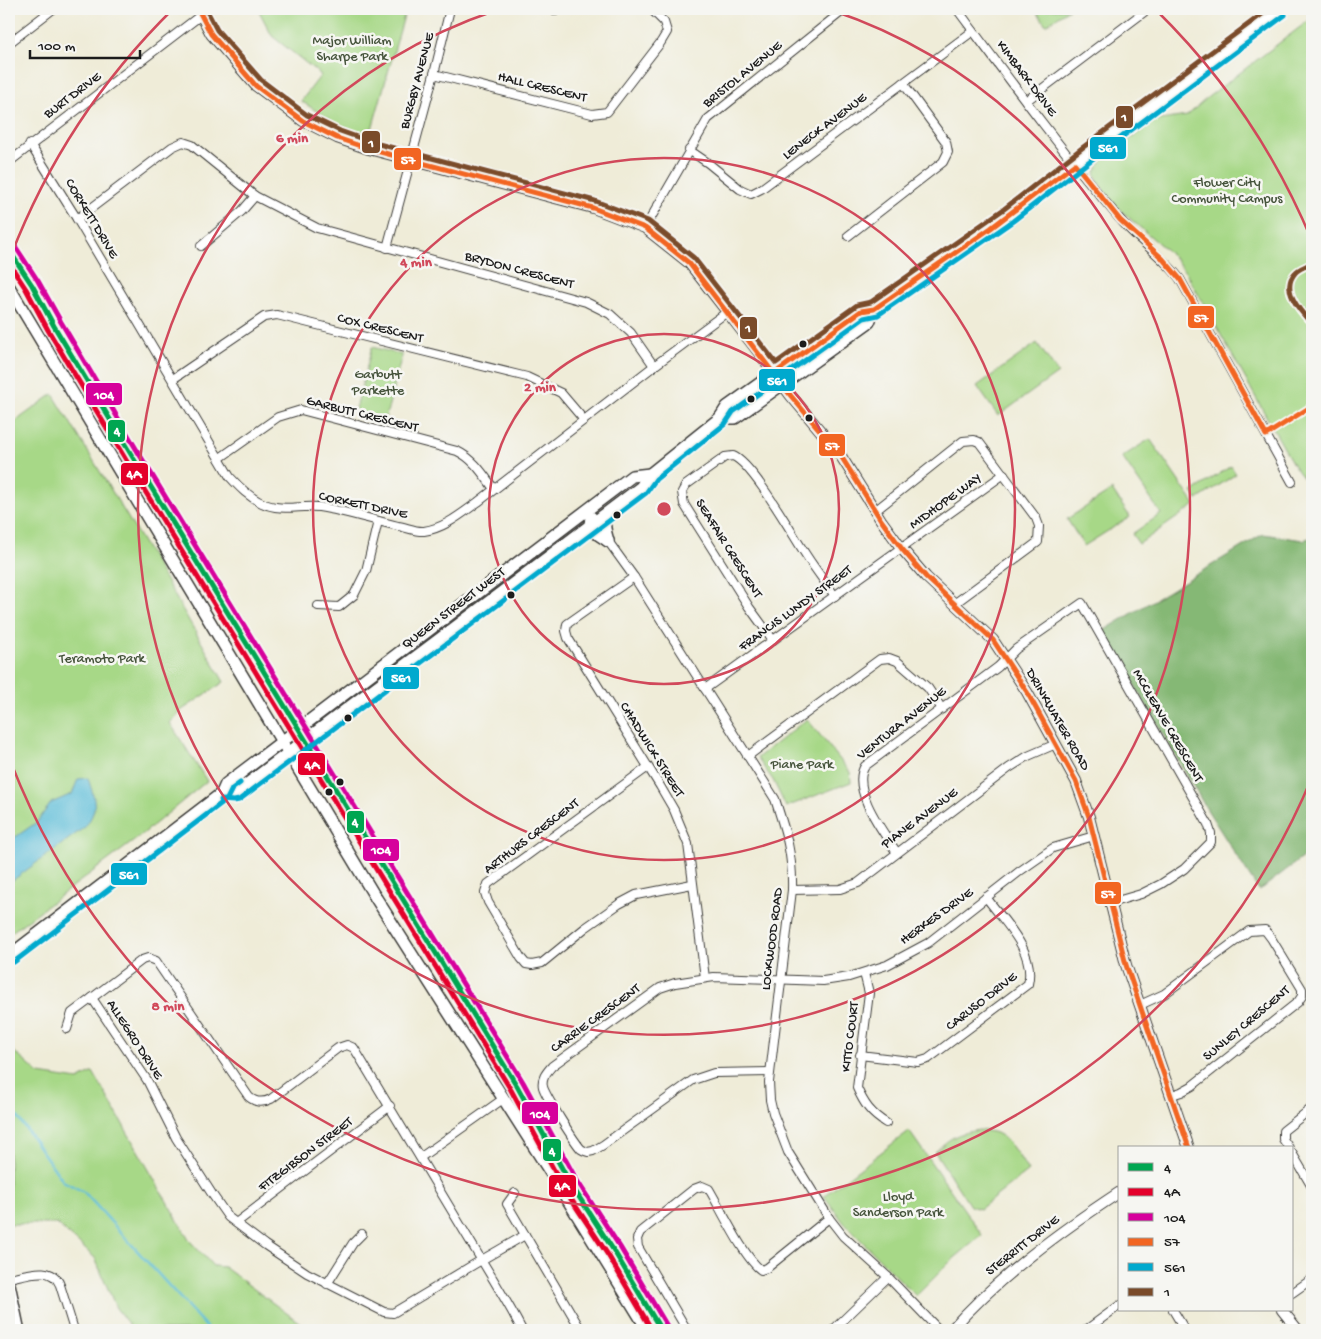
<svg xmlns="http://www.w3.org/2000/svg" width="1321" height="1339" font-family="'Gochi Hand',sans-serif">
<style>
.green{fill:#a7d887;stroke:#627a52}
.forest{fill:#85b874;stroke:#506a48}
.water{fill:#5bbdd9;stroke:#3c6c7a}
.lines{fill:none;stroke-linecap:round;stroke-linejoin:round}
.stream{stroke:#5bbdd9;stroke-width:2.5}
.minor-casing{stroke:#3c3b38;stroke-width:10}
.tertiary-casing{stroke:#3c3b38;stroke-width:12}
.secondary-casing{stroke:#3c3b38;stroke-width:14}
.minor{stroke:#fff;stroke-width:8}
.tertiary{stroke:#fff;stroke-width:10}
.secondary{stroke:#fff;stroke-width:11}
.bus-1-casing{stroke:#f6f6f2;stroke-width:9}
.bus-2-casing{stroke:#f6f6f2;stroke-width:9}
.bus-3-casing{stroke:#f6f6f2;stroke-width:9}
.bus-4-casing{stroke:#f6f6f2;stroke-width:9}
.bus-5-casing{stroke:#f6f6f2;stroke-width:9}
.bus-6-casing{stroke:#f6f6f2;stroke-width:9}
.bus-1{stroke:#00a651;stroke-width:5}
.bus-2{stroke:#e4002b;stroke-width:5}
.bus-3{stroke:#d6009c;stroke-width:5}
.bus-4{stroke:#f26522;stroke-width:5}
.bus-5{stroke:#00a9ce;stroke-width:5}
.bus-6{stroke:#7a4b2a;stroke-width:5}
.ring{fill:none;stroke:#d1495b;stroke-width:2.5}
.bus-dot{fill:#1c1c1c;stroke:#f6f6f2;stroke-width:2}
.labels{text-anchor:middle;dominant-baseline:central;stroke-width:5;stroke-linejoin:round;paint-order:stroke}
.park-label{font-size:14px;fill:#46543c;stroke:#f6f6f2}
.street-label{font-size:14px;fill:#1c1c1c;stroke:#f6f6f2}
.centre{fill:#d1495b;stroke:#f6f6f2;stroke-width:2.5}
.ring-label{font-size:15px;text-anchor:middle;font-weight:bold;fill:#d1495b;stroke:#f6f6f2;stroke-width:5;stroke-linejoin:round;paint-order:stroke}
.line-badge{stroke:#f6f6f2;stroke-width:2}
.badge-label{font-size:14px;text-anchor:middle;font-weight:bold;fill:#fff}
</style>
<rect width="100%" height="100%" fill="#f6f6f2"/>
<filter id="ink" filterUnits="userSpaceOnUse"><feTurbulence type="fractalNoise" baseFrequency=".02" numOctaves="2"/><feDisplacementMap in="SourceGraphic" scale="10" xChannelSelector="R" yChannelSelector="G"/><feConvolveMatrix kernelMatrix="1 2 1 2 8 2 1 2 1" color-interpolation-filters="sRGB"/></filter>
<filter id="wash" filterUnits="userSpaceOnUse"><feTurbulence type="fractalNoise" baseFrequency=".0096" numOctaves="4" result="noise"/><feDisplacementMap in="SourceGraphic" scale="20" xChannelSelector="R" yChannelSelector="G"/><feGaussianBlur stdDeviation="1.12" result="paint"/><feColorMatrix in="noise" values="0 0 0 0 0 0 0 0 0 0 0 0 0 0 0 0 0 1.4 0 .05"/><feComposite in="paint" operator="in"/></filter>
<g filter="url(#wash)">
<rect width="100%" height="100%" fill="#efecd8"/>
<g class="green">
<path d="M258 9H406L370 136 335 123 301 101 321 75 272 36Z"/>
<path d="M1035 9H1069L1046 25Z"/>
<path d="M1312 18V489L1294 466 1188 276C1181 266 1174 257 1165 249 1147 232 1100 198 1095 173L1102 160 1154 121 1187 116 1208 97Z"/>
<path d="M1037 343 1058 373 998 416 977 386Z"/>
<path d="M372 347 402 355 385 420 355 412Z"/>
<path d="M53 394 167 582 224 682 182 710 170 723 207 781 138 838 9 934V426Z"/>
<path d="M1150 439 1195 505 1139 544 1132 534 1161 514 1122 457Z"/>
<path d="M1231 466 1236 474 1197 500 1192 492Z"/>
<path d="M1112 490 1130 517 1084 546 1067 519Z"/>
<path d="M807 719 850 772 851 782 786 807 773 780 757 758Z"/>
<path d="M11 1049 39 1074 78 1080 93 1072 189 1240 213 1266 224 1267 307 1328 332 1330H133L116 1308 95 1258 57 1224H9V1051Z"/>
<path d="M979 1130C984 1131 991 1131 996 1133 1010 1139 1020 1158 1028 1171L980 1209 970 1206 935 1152C950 1137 958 1133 979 1130Z"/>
<path d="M909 1131 982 1235 951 1261 916 1296 844 1223 824 1196Z"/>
</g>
<path class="forest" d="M1263 534 1303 540 1312 537V850L1259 891 1206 808 1103 631Z"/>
<path class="water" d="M88 778C94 799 100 807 85 827L9 883V840L17 836 37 822 51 803 72 794 78 779Z"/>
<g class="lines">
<path class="stream" d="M9 1105 63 1181 84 1192 209 1330"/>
</g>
</g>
<g filter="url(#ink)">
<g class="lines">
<g class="minor-casing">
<g id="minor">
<path d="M547 9 554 10 562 9"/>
<path d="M957 9C1009 79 1061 150 1118 217 1137 240 1162 255 1180 279L1292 482"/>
<path d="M9 43 53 9"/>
<path d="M434 74 592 114 607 112 661 42 667 32 664 22 651 9"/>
<path d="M1026 101 1148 9"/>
<path d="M30 144 77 219 230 477C240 488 249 497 262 503 281 512 300 505 319 507 346 511 372 520 398 526 406 527 416 532 424 531 445 528 461 514 478 502L654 366 727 312"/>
<path d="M689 150 708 163 740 189 751 194 761 189 973 31"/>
<path d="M9 162 201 15"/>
<path d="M77 219 172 147 183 142 192 145 255 196 317 228 586 302 610 314 631 333 654 366"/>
<path d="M645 228 708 119 845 9"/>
<path d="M848 236 943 162 948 152 946 142 903 83"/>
<path d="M201 246 242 211 255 196"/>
<path d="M387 248 434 74 450 9"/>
<path d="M173 379 264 317 277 315 527 377 561 393 584 420"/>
<path d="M220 458 278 417 301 410 457 451C474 459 483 474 494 489"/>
<path d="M875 511 963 441 974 440 979 442 1036 518 1039 526 1038 542 954 604"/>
<path d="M608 541 634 577 775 799C786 833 793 854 792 890L769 1082 770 1100 773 1113 788 1152 829 1218 843 1236 888 1277 939 1330"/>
<path d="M634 577 567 624 566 631 568 638 660 786 674 810 688 844 705 978"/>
<path d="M318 606 339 607 354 595 366 571 378 521"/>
<path d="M773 640 749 607 684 504 682 492 686 485 725 457 733 456C753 464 792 534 806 555 815 569 825 582 835 596"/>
<path d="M705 689 1004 474"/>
<path d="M748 756 880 659 889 658 897 661 928 688 942 709"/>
<path d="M648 767 488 884 485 893 488 902 521 958 526 964 532 965 542 963 585 928 619 904 636 895 692 884"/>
<path d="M897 853C884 833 850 789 865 766L998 667 1016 649 1082 603 1208 824 1211 833V842L1184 869 1161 884 1141 894 1110 903"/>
<path d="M792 890 840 889 858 883 1009 768 1028 756 1056 744"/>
<path d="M864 973 869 993 857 1088C864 1104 871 1114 886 1123"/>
<path d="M1140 1005 1164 994 1249 931 1265 930 1271 938 1302 989V996L1298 1002 1192 1086 1181 1092 1172 1095"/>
<path d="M67 1029 72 1013 92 998"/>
<path d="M860 1055 918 1062 928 1059 1028 984C1036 951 1004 922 986 897"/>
<path d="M770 1072 714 1073 693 1080 603 1145 593 1151 588 1152C585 1151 584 1151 581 1149 574 1141 546 1097 543 1087 541 1078 547 1072 552 1066L660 988 675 983 714 977 823 981 849 977 887 965 928 943 1020 871 1053 848 1094 836"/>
<path d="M1289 1148 1283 1139V1131L1312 1108"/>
<path d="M1292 1153 1312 1187"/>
<path d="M421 1157 503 1099"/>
<path d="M515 1193 507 1204 581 1330"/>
<path d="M236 1223 390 1106"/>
<path d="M9 1278C26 1275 52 1264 60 1285L74 1330"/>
<path d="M327 1284 353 1243 362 1234"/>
<path d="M1292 1293 1312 1279"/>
<path d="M1173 1310 1185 1330"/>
<path d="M522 1330C508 1303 492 1277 476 1251L354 1048 347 1045 338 1048 271 1099C263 1103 256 1103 249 1097L156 961 148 958 142 960 92 998 147 1080 176 1138 212 1194 228 1217 265 1245 307 1273 384 1312 393 1313 473 1265C490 1255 508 1245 525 1235"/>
<path d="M687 1330 638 1247 637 1239 640 1232 694 1189 702 1186 709 1189C721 1209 744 1258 761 1270L767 1268 829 1218"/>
<path d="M833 1330 888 1277"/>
<path d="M1086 1330 1120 1305"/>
</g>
</g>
<g class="tertiary-casing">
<g id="tertiary">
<path d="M198 9 211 34 256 86 303 121 337 138 369 149 593 208 645 228 689 263 760 354 791 396 839 453 881 520 902 549 926 577 993 640 1027 692 1076 781 1089 817 1126 965 1189 1148"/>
<path d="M1282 1310 1298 1330"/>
<path d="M951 1330C999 1276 1059 1232 1120 1192"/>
</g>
</g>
<g class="secondary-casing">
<g id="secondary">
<path d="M9 250 32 285 54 326 132 456 517 1086 570 1183 614 1251 661 1330"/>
<path d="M9 287 374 895 563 1192 648 1330"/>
<path d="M720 418H735L869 322 874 309"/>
<path d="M591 517 590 525 596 533 608 541"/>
<path d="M608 541C605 530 601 519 612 511"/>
<path d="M222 793 234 794 641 487 650 474 720 418 727 407 861 311 874 309C946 259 1020 211 1086 154L1281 9"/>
<path d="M9 956 222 793 226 784 632 476 650 474"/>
<path d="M9 1284 18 1327 17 1330"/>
</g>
</g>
<use href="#minor" class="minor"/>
<use href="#tertiary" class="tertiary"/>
<use href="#secondary" class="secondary"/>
<g class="bus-1-casing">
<path id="bus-1" d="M9 250 32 285 54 326 132 456 517 1086 570 1183 614 1251 661 1330"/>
</g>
<g class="bus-2-casing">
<path id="bus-2" d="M9 263 26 289 48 330 126 460 511 1090 563 1187 608 1255 652 1330"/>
</g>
<g class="bus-3-casing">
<path id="bus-3" d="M15 246 38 281 61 322 138 452 523 1082 576 1179 620 1247 667 1326"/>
</g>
<g class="bus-4-casing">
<g id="bus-4">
<path d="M198 9 211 34 256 86 303 121 337 138 369 149 593 208 645 228 689 263 791 396 839 453 881 520 902 549 926 577 993 640 1027 692 1076 781 1089 817 1126 965 1189 1148"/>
<path d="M775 373 861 311 874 309 991 228 1075 164 1120 220 1162 258 1180 279 1266 435 1312 406"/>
</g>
</g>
<g class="bus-5-casing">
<g id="bus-5">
<path d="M221 800 234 801 239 800 646 493 656 479 725 424 733 412 864 318 878 315 1013 221 1091 160 1285 15"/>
<path d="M14 962 227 799 232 789 240 783"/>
</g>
</g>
<g class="bus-6-casing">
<g id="bus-6">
<path d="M206 9 217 30 261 80 307 115 340 131 371 142 595 201 648 221 694 258 776 363 857 305 871 302 1004 209 1082 148 1269 9"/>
<path d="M1312 263C1307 266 1299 268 1295 273 1280 290 1301 312 1312 324"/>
</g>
</g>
<use href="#bus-1" class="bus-1"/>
<use href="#bus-2" class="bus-2"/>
<use href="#bus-3" class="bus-3"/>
<use href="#bus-4" class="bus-4"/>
<use href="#bus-5" class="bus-5"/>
<use href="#bus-6" class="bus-6"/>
</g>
</g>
<g class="ring">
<circle cx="664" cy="509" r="175"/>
<circle cx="664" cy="509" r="351"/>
<path d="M831 10A526 526 0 1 1 497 10"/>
<path d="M1312 777A701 701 0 0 1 10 760M10 258A701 701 0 0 1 173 9M1155 9A701 701 0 0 1 1312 241"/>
</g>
<g class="bus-dot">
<circle cx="803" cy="344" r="4.5"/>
<circle cx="751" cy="399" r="4.5"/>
<circle cx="809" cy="418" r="4.5"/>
<circle cx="617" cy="515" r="4.5"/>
<circle cx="511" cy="595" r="4.5"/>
<circle cx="348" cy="718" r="4.5"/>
<circle cx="340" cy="782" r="4.5"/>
<circle cx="329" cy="792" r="4.5"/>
</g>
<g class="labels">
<g class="park-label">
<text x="352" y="41">Major William<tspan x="352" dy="16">Sharpe Park</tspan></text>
<text x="1227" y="183">Flower City<tspan x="1227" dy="16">Community Campus</tspan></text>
<text x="378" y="375">Garbutt<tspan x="378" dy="16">Parkette</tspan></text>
<text x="102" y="659">Teramoto Park</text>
<text x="802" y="765">Piane Park</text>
<text x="898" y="1197">Lloyd<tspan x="898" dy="16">Sanderson Park</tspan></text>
</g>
<g class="street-label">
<text transform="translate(743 75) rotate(-39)">BRISTOL AVENUE</text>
<text transform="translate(1026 79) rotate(53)">KIMBARK DRIVE</text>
<text transform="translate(418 81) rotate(-75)">BURGBY AVENUE</text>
<text transform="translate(542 88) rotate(14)">HALL CRESCENT</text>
<text transform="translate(73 96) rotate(-37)">BURT DRIVE</text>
<text transform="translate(825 127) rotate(-37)">LENECK AVENUE</text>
<text transform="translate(91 219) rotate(59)">CORKETT DRIVE</text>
<text transform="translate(519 271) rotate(15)">BRYDON CRESCENT</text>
<text transform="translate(380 329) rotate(14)">COX CRESCENT</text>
<text transform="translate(362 415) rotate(14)">GARBUTT CRESCENT</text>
<text transform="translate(946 502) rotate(-36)">MIDHOPE WAY</text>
<text transform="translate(363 506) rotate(12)">CORKETT DRIVE</text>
<text transform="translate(728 549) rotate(58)">SEAFAIR CRESCENT</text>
<text transform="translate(454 609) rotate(-37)">QUEEN STREET WEST</text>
<text transform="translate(796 609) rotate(-36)">FRANCIS LUNDY STREET</text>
<text transform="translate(1057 720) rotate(60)">DRINKWATER ROAD</text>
<text transform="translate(902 724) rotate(-38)">VENTURA AVENUE</text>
<text transform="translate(1167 726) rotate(60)">MCCLEAVE CRESCENT</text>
<text transform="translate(651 750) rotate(58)">CHADWICK STREET</text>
<text transform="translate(920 819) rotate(-37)">PIANE AVENUE</text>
<text transform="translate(532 837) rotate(-37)">ARTHURS CRESCENT</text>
<text transform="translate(937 917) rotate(-36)">HERKES DRIVE</text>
<text transform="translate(773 939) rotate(-83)">LOCKWOOD ROAD</text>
<text transform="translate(982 1002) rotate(-38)">CARUSO DRIVE</text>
<text transform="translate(596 1019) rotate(-36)">CARRIE CRESCENT</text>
<text transform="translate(1247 1024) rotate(-40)">SUNLEY CRESCENT</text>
<text transform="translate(851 1037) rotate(-83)">KITTO COURT</text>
<text transform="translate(134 1040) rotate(57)">ALLEGRO DRIVE</text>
<text transform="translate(306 1155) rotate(-37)">FITZGIBSON STREET</text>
<text transform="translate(1023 1246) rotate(-38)">STERRITT DRIVE</text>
</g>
</g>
<circle cx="664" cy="509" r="8" class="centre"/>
<g class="ring-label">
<text x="292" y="142">6 min</text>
<text x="416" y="266">4 min</text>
<text x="540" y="391">2 min</text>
<text x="168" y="1010">8 min</text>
</g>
<g class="line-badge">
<rect x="1115" y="105" width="19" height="24" rx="5" fill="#7a4b2a"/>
<rect x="361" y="130" width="20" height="24" rx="5" fill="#7a4b2a"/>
<rect x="1089" y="136" width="38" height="24" rx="5" fill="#00a9ce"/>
<rect x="393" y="147" width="29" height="24" rx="5" fill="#f26522"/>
<rect x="1187" y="305" width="28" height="24" rx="5" fill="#f26522"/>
<rect x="739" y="316" width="19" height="24" rx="5" fill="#7a4b2a"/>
<rect x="758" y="368" width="38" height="24" rx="5" fill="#00a9ce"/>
<rect x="85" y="382" width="38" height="24" rx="5" fill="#d6009c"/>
<rect x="107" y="419" width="19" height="24" rx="5" fill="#00a651"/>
<rect x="818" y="433" width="28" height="24" rx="5" fill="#f26522"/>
<rect x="120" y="462" width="29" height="24" rx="5" fill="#e4002b"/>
<rect x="382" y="666" width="38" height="24" rx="5" fill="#00a9ce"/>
<rect x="297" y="752" width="29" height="24" rx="5" fill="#e4002b"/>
<rect x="346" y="810" width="19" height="24" rx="5" fill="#00a651"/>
<rect x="362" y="838" width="38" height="24" rx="5" fill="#d6009c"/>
<rect x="110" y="862" width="38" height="24" rx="5" fill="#00a9ce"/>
<rect x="1094" y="881" width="28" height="24" rx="5" fill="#f26522"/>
<rect x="521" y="1101" width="38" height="24" rx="5" fill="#d6009c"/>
<rect x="542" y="1138" width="20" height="24" rx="5" fill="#00a651"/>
<rect x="548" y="1174" width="29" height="24" rx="5" fill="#e4002b"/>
</g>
<g class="badge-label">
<text x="1124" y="121">1</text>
<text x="371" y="147">1</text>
<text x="1108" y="152">561</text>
<text x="408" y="164">57</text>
<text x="1201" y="322">57</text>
<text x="748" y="332">1</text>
<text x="777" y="385">561</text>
<text x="104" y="399">104</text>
<text x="117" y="435">4</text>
<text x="832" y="450">57</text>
<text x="134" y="478">4A</text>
<text x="401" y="682">561</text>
<text x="312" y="769">4A</text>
<text x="355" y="826">4</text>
<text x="381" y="854">104</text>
<text x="129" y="879">561</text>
<text x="1108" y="898">57</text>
<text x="540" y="1118">104</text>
<text x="552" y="1155">4</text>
<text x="562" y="1190">4A</text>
</g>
<rect width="1321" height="1339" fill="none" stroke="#f6f6f2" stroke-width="30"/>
<rect x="1118" y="1146" width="175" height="165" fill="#f6f6f2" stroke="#9f9f9c"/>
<rect x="1128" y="1163" width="25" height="8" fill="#00a651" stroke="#9f9f9c"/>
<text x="1164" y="1172" font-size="15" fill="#1c1c1c">4</text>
<rect x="1128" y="1188" width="25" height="8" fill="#e4002b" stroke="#9f9f9c"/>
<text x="1164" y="1196" font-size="15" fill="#1c1c1c">4A</text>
<rect x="1128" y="1213" width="25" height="8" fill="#d6009c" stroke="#9f9f9c"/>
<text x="1164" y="1222" font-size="15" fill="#1c1c1c">104</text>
<rect x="1128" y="1238" width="25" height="8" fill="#f26522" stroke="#9f9f9c"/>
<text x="1164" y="1246" font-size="15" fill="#1c1c1c">57</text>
<rect x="1128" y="1263" width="25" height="8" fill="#00a9ce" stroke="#9f9f9c"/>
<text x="1164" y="1272" font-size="15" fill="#1c1c1c">561</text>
<rect x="1128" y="1288" width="25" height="8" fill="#7a4b2a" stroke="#9f9f9c"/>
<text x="1164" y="1296" font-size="15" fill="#1c1c1c">1</text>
<path d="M30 50v8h110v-8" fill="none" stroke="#1c1c1c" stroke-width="2.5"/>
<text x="38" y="50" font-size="15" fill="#1c1c1c" stroke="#f6f6f2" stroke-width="4" paint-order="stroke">100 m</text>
</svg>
